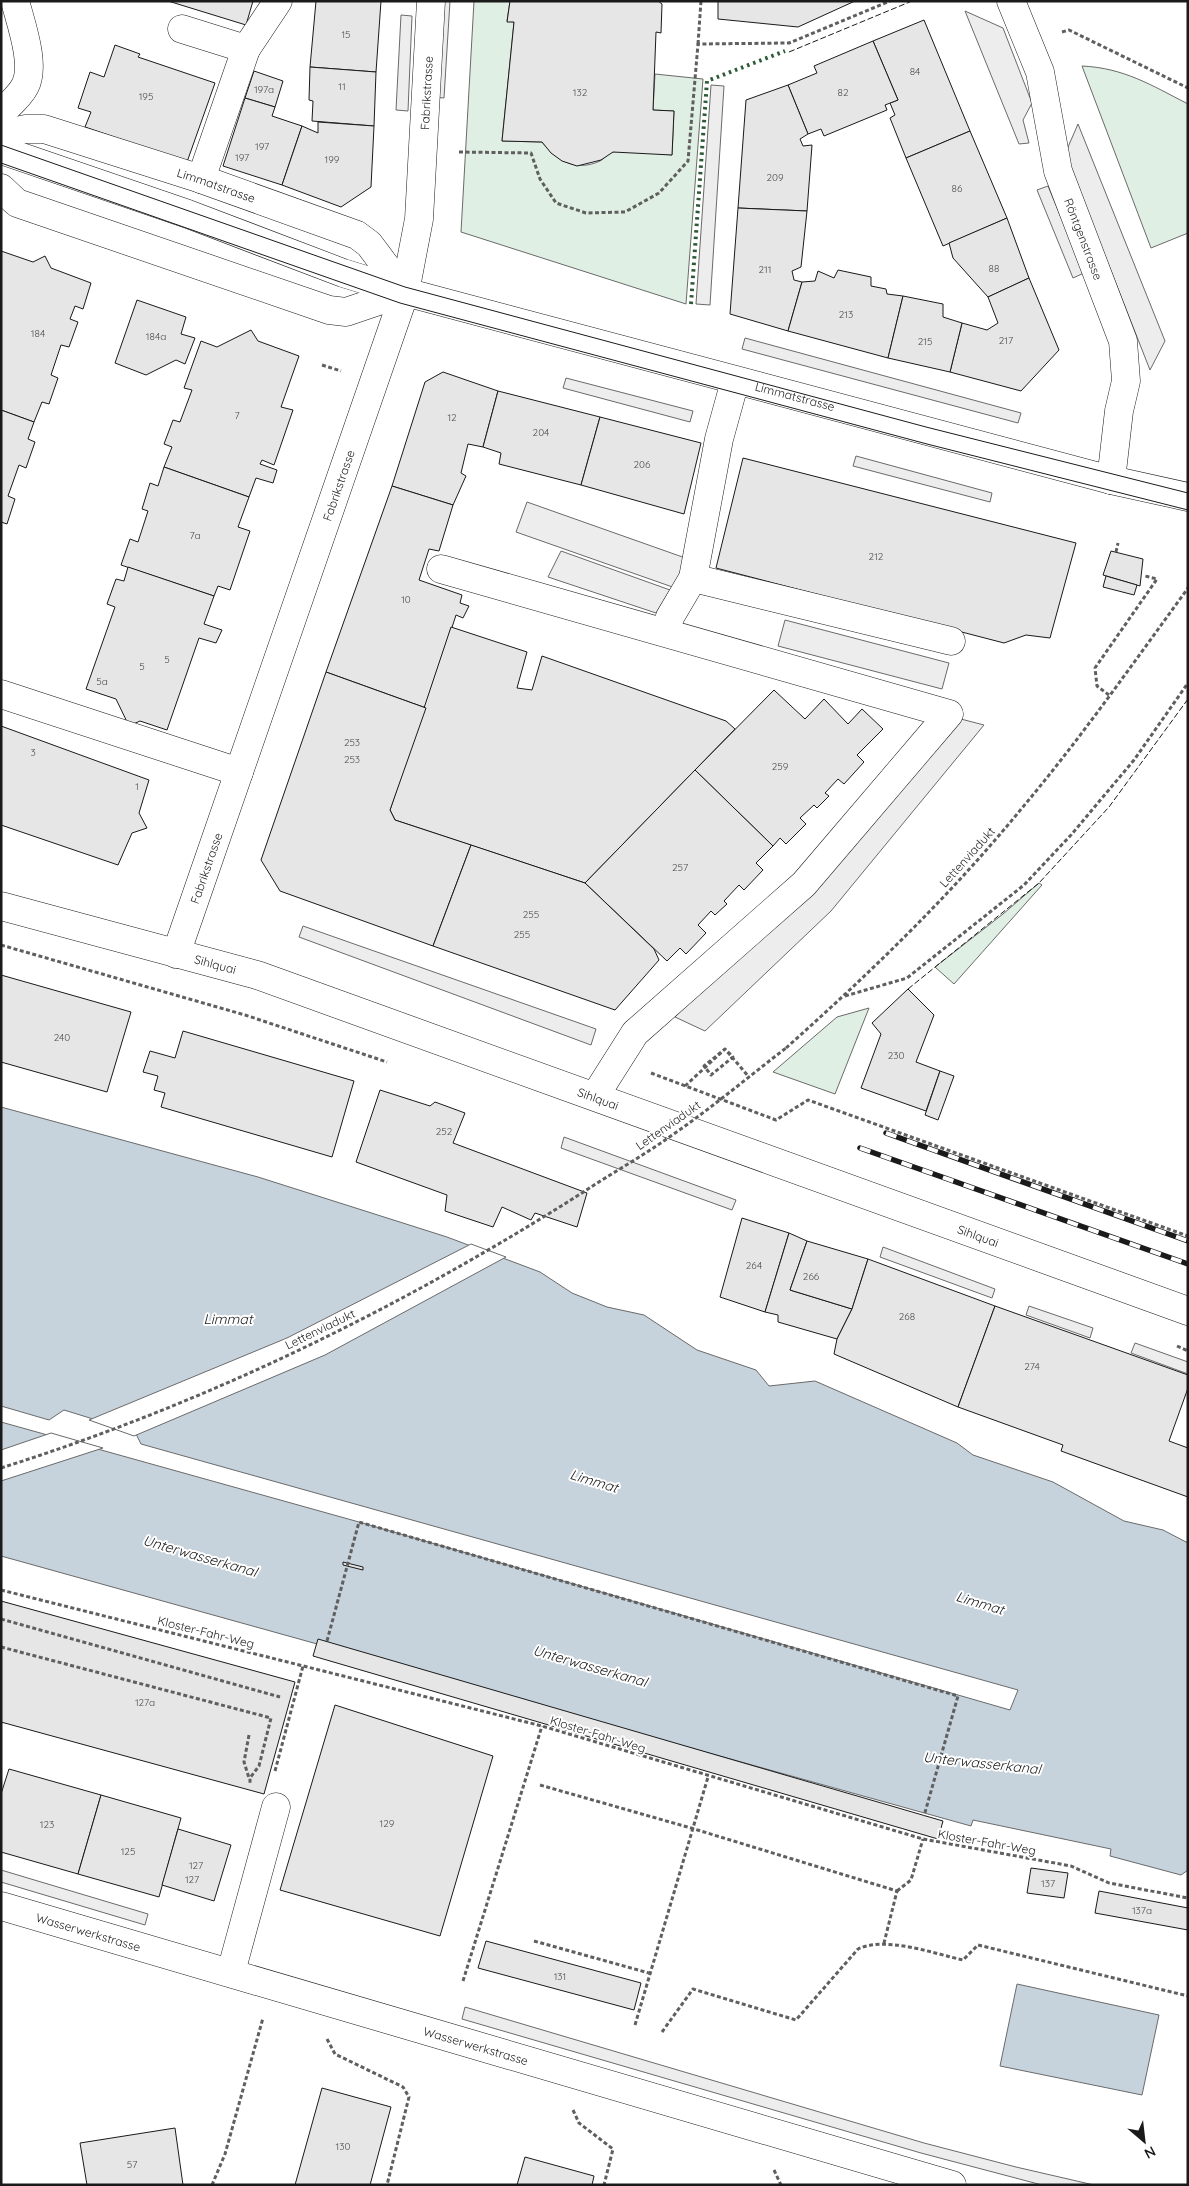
<svg xmlns="http://www.w3.org/2000/svg" width="1189" height="2186" font-family="Quicksand,sans-serif">
<style>
.green{fill:#e0efe3;stroke:#6a6a6a}
.parking{fill:#ededed;stroke:#6a6a6a}
.water{fill:#c6d2dc;stroke:#6a6a6a}
.pier{fill:#fff;stroke:#6a6a6a}
.building{fill:#e6e6e6;stroke:#1a1a1a}
.lines{fill:none;stroke-linecap:round;stroke-linejoin:round}
.minor-casing{stroke:#1a1a1a;stroke-width:29}
.path{stroke:#5f5f5f;stroke-width:3;stroke-dasharray:4 2.5;stroke-linecap:butt}
.minor{stroke:#fff;stroke-width:28}
.tram{stroke:#1a1a1a;stroke-width:1}
.rail-casing{stroke:#1a1a1a;stroke-width:5.5}
.rail{stroke:#fff;stroke-width:4;stroke-dasharray:11;stroke-linecap:butt}
.path-bridge{stroke:#5f5f5f;stroke-width:3;stroke-dasharray:4 2.5;stroke-linecap:butt}
.hedge{stroke:#2b5a34;stroke-width:4;stroke-dasharray:2.5 4;stroke-linecap:butt}
.fence{stroke:#1a1a1a;stroke-width:1;stroke-dasharray:6 2.5;stroke-linecap:butt}
.labels{text-anchor:middle;dominant-baseline:central;stroke-width:4;stroke-linejoin:round;paint-order:stroke}
.number-label{font-size:10px;fill:#4d4d4d}
.street-label{font-size:12px;fill:#1a1a1a;stroke:#fff}
.water-label{font-size:14px;font-style:italic;fill:#1a1a1a;stroke:#fff}
</style>
<rect width="100%" height="100%" fill="#fff"/>
<g class="green">
<path d="M474 1H510L507 21 514 22 502 141 542 142C557 161 576 172 600 161 604 159 608 153 613 152 624 149 659 154 672 155L674 111 653 110 655 74 703 79 686 304 461 232Z"/>
<path d="M1082 66C1124 68 1151 85 1188 104V233L1151 248Z"/>
<path d="M1039 883 1042 885 954 984 935 967 1003 914Z"/>
<path d="M869 1008 835 1094 773 1072 837 1017Z"/>
</g>
<g class="parking">
<path d="M440 1H450L444 98 433 97Z"/>
<path d="M965 11 1003 28 1032 103 1023 120 1029 143 1019 144Z"/>
<path d="M401 15 412 16 408 111 396 110Z"/>
<path d="M711 85 724 86 710 305 696 304Z"/>
<path d="M1078 124 1165 341 1150 370 1065 154Z"/>
<path d="M1048 186 1084 273 1073 278 1037 190Z"/>
<path d="M745 338 1021 413 1018 423 742 349Z"/>
<path d="M566 378 693 411 690 422 563 388Z"/>
<path d="M856 456 992 493 990 502 853 466Z"/>
<path d="M527 502 691 560 681 590 516 532Z"/>
<path d="M561 551 670 590 656 613 548 577Z"/>
<path d="M785 620 949 663 942 689 778 646Z"/>
<path d="M957 718 984 725 831 911 705 1031 675 1017 807 887Z"/>
<path d="M303 926 596 1029 591 1045 299 937Z"/>
<path d="M564 1137 736 1200 732 1210 561 1148Z"/>
<path d="M883 1247 995 1289 992 1298 880 1257Z"/>
<path d="M1029 1306 1093 1328 1090 1338 1026 1315Z"/>
<path d="M1135 1343 1188 1362V1374L1131 1353Z"/>
<path d="M1 1870 148 1914 145 1925 1 1882Z"/>
<path d="M465 2007 924 2143 1016 2167 1094 2185H1042L921 2153 462 2019Z"/>
</g>
<g class="water">
<path d="M1 1107 258 1177 447 1237 540 1272 572 1293 607 1307 644 1315 697 1350 756 1370 769 1386 815 1381 957 1443 973 1455 1053 1482 1124 1521 1163 1530 1188 1543V1870L1181 1875 1110 1856 1111 1849 973 1820 971 1826 1 1556V1422L359 1522 1010 1710 1018 1690 141 1444 135 1432 64 1410 49 1420 1 1406Z"/>
<path d="M1017 1984 1159 2015 1142 2095 1000 2066Z"/>
</g>
<g class="pier">
<path d="M471 1244 506 1257 325 1355 134 1436 89 1420 287 1338Z"/>
<path d="M51 1433 103 1448 1 1481V1450Z"/>
</g>
<g class="building">
<path d="M168 1H253L246 25Z"/>
<path d="M316 1H381L376 72 310 67Z"/>
<path d="M510 1H658L662 4 661 33 656 32 653 110 674 111 672 155 613 152 601 160 577 166 562 161 551 153 542 142 502 141 514 22H507Z"/>
<path d="M718 1H855L798 27 718 19Z"/>
<path d="M924 20 970 131 906 158 890 118 895 115 890 103 898 100 873 41Z"/>
<path d="M873 41 898 100 885 105 887 110 824 136 821 129 808 134 788 85 817 73 814 66Z"/>
<path d="M115 45 140 54 138 57 215 83 187 162 85 127 91 112 78 108 90 72 104 77Z"/>
<path d="M310 67 376 72 374 126 312 121 313 101 309 100Z"/>
<path d="M254 71 283 81 275 107 245 98Z"/>
<path d="M788 85 808 134 800 139 803 146 812 145 807 211 738 208 746 100Z"/>
<path d="M245 98 275 107 272 116 302 126 282 185 223 166Z"/>
<path d="M318 122 374 126 371 187 341 207 282 185 302 126 318 133Z"/>
<path d="M970 131 1007 218 943 246 906 158Z"/>
<path d="M738 208 807 211 801 267 792 271 794 280 802 282 788 331 730 314Z"/>
<path d="M1007 218 1029 278 988 297 953 258 949 243Z"/>
<path d="M1 251 33 262 45 256 51 268 91 283 83 309 75 306 70 319 78 322 69 347 61 345 51 375 58 378 49 404 42 402 34 422 1 410Z"/>
<path d="M838 270 871 277V286L886 289 887 294 903 296 888 358 788 331 802 282 815 281 818 271 834 278Z"/>
<path d="M1029 278 1059 350 1021 391 950 372 962 323 987 330 998 323 988 297Z"/>
<path d="M903 296 943 304V317L962 323 950 372 888 358Z"/>
<path d="M137 300 186 317 181 334 195 338 185 364 176 360 146 375 115 363Z"/>
<path d="M251 330 258 341 299 356 281 407 293 410 274 465 262 460 260 464 277 470 273 483 256 478 249 497 164 467 172 447 164 444 173 420 180 422 192 390 184 388 201 341 217 347Z"/>
<path d="M443 372 498 391 483 447 468 444 461 473 466 476 453 505 392 486 425 382Z"/>
<path d="M498 391 600 417 581 485 499 464 501 453 483 447Z"/>
<path d="M1 410 34 422 28 439 35 442 26 468 19 465 8 496 15 499 7 524 1 522Z"/>
<path d="M600 417 701 443 684 514 581 485Z"/>
<path d="M743 458 1076 543 1050 638 1026 635 1004 643 716 568Z"/>
<path d="M164 467 249 497 238 527 250 531 230 590 218 586 214 596 121 565 130 539 138 542 148 511 142 509 150 483 158 486Z"/>
<path d="M392 486 453 505 439 551 429 549 419 580 462 595 460 603 469 606 463 618 456 615 426 708 326 672Z"/>
<path d="M1111 551 1143 559 1140 586 1103 575Z"/>
<path d="M128 567 214 596 204 624 222 630 216 643 199 638 167 730 140 721 129 726 116 699 86 689 115 607 107 604 116 579 124 581Z"/>
<path d="M1106 576 1137 585 1134 595 1103 587Z"/>
<path d="M451 627 527 652 517 688 532 690 542 656 726 721 735 729 585 883 395 820 390 810Z"/>
<path d="M326 672 426 708 390 810 395 820 471 845 433 946 280 891 261 860Z"/>
<path d="M774 690 805 719 824 699 848 724 862 709 883 729 857 755 864 762 844 784 838 779 825 793 829 796 817 808 814 805 800 818 806 824 786 844 780 838 773 846 695 770Z"/>
<path d="M1 726 149 780 139 813 147 828 132 833 118 865 1 825Z"/>
<path d="M695 770 773 846 756 863 763 870 744 890 739 885 724 901 727 904 715 915 711 911 698 925 706 933 686 954 680 948 667 961 585 883Z"/>
<path d="M471 845 585 883 654 949 659 960 615 1010 433 946Z"/>
<path d="M1 975 131 1012 107 1092 1 1062Z"/>
<path d="M908 989 934 1015 916 1062 940 1071 926 1111 861 1088 881 1034 872 1023Z"/>
<path d="M183 1031 354 1081 332 1157 161 1107 165 1093 154 1090 158 1076 143 1072 150 1051 175 1058Z"/>
<path d="M940 1071 954 1076 938 1120 925 1115Z"/>
<path d="M380 1090 430 1106 435 1102 465 1113 453 1143 587 1193 577 1227 535 1213 531 1220 502 1207 493 1227 445 1211 447 1195 356 1162Z"/>
<path d="M742 1218 789 1233 765 1312 720 1297Z"/>
<path d="M789 1233 807 1241 790 1290 852 1309 837 1339 778 1322V1315L765 1312Z"/>
<path d="M807 1241 868 1259 852 1309 790 1290Z"/>
<path d="M868 1259 995 1306 958 1407 834 1354 837 1339 852 1309Z"/>
<path d="M995 1306 1188 1375V1388L1169 1441 1188 1448V1497L1061 1451 1063 1445 958 1407Z"/>
<path d="M343 1562 363 1567V1570L343 1565Z"/>
<path d="M1 1601 295 1682 264 1794 1 1722Z"/>
<path d="M318 1639 943 1821 938 1839 313 1656Z"/>
<path d="M335 1705 493 1756 440 1936 280 1890Z"/>
<path d="M9 1769 101 1795 78 1874 1 1852V1794Z"/>
<path d="M101 1795 181 1818 159 1897 78 1874Z"/>
<path d="M178 1829 231 1845 214 1901 162 1885Z"/>
<path d="M1031 1868 1068 1873 1064 1898 1027 1893Z"/>
<path d="M1099 1891 1188 1908V1930L1095 1913Z"/>
<path d="M486 1941 641 1983 634 2010 478 1968Z"/>
<path d="M322 2088 391 2107 370 2185H295Z"/>
<path d="M175 2128 183 2185H87L80 2143Z"/>
<path d="M525 2157 594 2176 592 2185H517Z"/>
</g>
<g class="lines">
<g class="minor-casing">
<g id="minor">
<path id="s1" d="M1011 1 1040 72 1058 171 1123 341 1126 381 1119 411 1111 480"/>
<path d="M182 29 246 49 201 179"/>
<path d="M246 49 278 1"/>
<path d="M1 113C9 105 20 96 25 86 36 65 21 24 15 1"/>
<path id="s2" d="M1 135 25 129H44L201 179 357 235 369 244 405 292"/>
<path id="s3" d="M1 150 188 214 343 273 405 292 1111 480 1188 497"/>
<path d="M1 188 17 203 329 310 346 312 405 292"/>
<path d="M441 569 949 714 804 884 635 1033 595 1096"/>
<path d="M693 578 951 641"/>
<path d="M665 632 670 617 693 578 719 439 735 381"/>
<path d="M1 694 239 772"/>
<path id="s4" d="M1 906 257 975 1188 1311"/>
<path id="s5" d="M176 954 405 292 419 219 431 1"/>
<path id="s6" d="M1 1906 952 2185"/>
<path d="M231 1972 276 1807"/>
</g>
</g>
<g class="path">
<path d="M1062 32 1069 30 1188 88"/>
<path d="M698 44 701 1"/>
<path d="M459 152 531 153 540 179 556 203 586 213 625 212 659 193 688 161 698 44 789 43 890 1"/>
<path d="M322 365 341 371"/>
<path d="M1116 552 1118 543"/>
<path d="M1109 695 1097 686 1095 668 1157 579 1145 576"/>
<path d="M1 945 245 1015 387 1062"/>
<path d="M845 996 907 978 1024 885 1071 835 1134 760 1188 683"/>
<path d="M786 1048C870 973 951 895 1022 808 1081 738 1134 662 1188 588"/>
<path d="M651 1073 776 1120 808 1100 1188 1236"/>
<path d="M685 1086 725 1049 733 1057 711 1075 704 1066 725 1049 749 1077"/>
<path d="M1177 1346 1188 1351"/>
<path d="M1 1590 542 1726 923 1839 1071 1866 1109 1883 1188 1898"/>
<path d="M1 1619 280 1697"/>
<path d="M327 1641 359 1522 958 1696 924 1816"/>
<path d="M1 1647 271 1718 259 1766 250 1778V1784"/>
<path d="M249 1735 244 1762 249 1778"/>
<path d="M275 1771 303 1666"/>
<path d="M540 1785 691 1828 897 1891 884 1943"/>
<path d="M897 1891 911 1880 923 1839"/>
<path d="M534 1941 649 1973"/>
<path d="M463 1981 542 1726"/>
<path d="M635 2025 708 1777"/>
<path d="M662 2032 693 1989 796 2020 858 1949C886 1936 932 1953 963 1960L978 1945 1188 1996"/>
<path d="M327 2039 335 2054 403 2087 409 2097 387 2185"/>
<path d="M573 2110 579 2123 613 2149 604 2185"/>
<path d="M774 2170 781 2185"/>
<path d="M212 2185 225 2154 263 2018"/>
</g>
<use href="#minor" class="minor"/>
<g class="tram">
<path d="M1 145 405 287 926 427 1188 493"/>
<path d="M1 163 400 303 927 444 1188 510"/>
</g>
<g class="rail-casing">
<g id="rail">
<path d="M886 1133 1188 1241"/>
<path d="M860 1148 1188 1264"/>
</g>
</g>
<use href="#rail" class="rail"/>
<path class="path-bridge" d="M1 1468C207 1403 403 1307 585 1191 612 1173 641 1157 668 1138 709 1110 747 1078 786 1048"/>
<path class="hedge" d="M691 304 707 81 785 51"/>
<g class="fence">
<path d="M789 52 912 1"/>
<path d="M908 989 1039 883 1109 807 1188 699"/>
</g>
</g>
<g class="labels">
<g class="number-label">
<text x="346" y="34">15</text>
<text x="915" y="71">84</text>
<text x="342" y="86">11</text>
<text x="264" y="89">197a</text>
<text x="580" y="92">132</text>
<text x="843" y="92">82</text>
<text x="146" y="96">195</text>
<text x="262" y="146">197</text>
<text x="242" y="157">197</text>
<text x="332" y="159">199</text>
<text x="775" y="177">209</text>
<text x="957" y="188">86</text>
<text x="994" y="268">88</text>
<text x="765" y="269">211</text>
<text x="846" y="314">213</text>
<text x="38" y="333">184</text>
<text x="156" y="336">184a</text>
<text x="1006" y="340">217</text>
<text x="925" y="341">215</text>
<text x="237" y="415">7</text>
<text x="452" y="417">12</text>
<text x="541" y="432">204</text>
<text x="642" y="464">206</text>
<text x="195" y="535">7a</text>
<text x="876" y="556">212</text>
<text x="406" y="599">10</text>
<text x="167" y="659">5</text>
<text x="142" y="666">5</text>
<text x="102" y="681">5a</text>
<text x="352" y="742">253</text>
<text x="33" y="752">3</text>
<text x="352" y="759">253</text>
<text x="780" y="766">259</text>
<text x="137" y="786">1</text>
<text x="680" y="867">257</text>
<text x="531" y="914">255</text>
<text x="522" y="934">255</text>
<text x="62" y="1037">240</text>
<text x="896" y="1055">230</text>
<text x="444" y="1131">252</text>
<text x="754" y="1265">264</text>
<text x="811" y="1276">266</text>
<text x="907" y="1316">268</text>
<text x="1032" y="1366">274</text>
<text x="145" y="1702">127a</text>
<text x="387" y="1823">129</text>
<text x="47" y="1824">123</text>
<text x="128" y="1851">125</text>
<text x="196" y="1865">127</text>
<text x="192" y="1879">127</text>
<text x="1048" y="1883">137</text>
<text x="1142" y="1910">137a</text>
<text x="560" y="1976">131</text>
<text x="343" y="2146">130</text>
<text x="132" y="2164">57</text>
</g>
<g class="street-label">
<text stroke="none"><textPath href="#s5" startOffset="901">Fabrikstrasse</textPath></text>
<text stroke="none"><textPath href="#s2" startOffset="225">Limmatstrasse</textPath></text>
<text stroke="none"><textPath href="#s1" startOffset="250">Röntgenstrasse</textPath></text>
<text stroke="none"><textPath href="#s3" startOffset="832">Limmatstrasse</textPath></text>
<text stroke="none"><textPath href="#s5" startOffset="496">Fabrikstrasse</textPath></text>
<text transform="translate(967 857) rotate(-48)">Lettenviadukt</text>
<text stroke="none"><textPath href="#s5" startOffset="91">Fabrikstrasse</textPath></text>
<text stroke="none"><textPath href="#s4" startOffset="222">Sihlquai</textPath></text>
<text stroke="none"><textPath href="#s4" startOffset="628">Sihlquai</textPath></text>
<text transform="translate(668 1125) rotate(-35)">Lettenviadukt</text>
<text stroke="none"><textPath href="#s4" startOffset="1032">Sihlquai</textPath></text>
<text transform="translate(320 1329) rotate(-26)">Lettenviadukt</text>
<text transform="translate(206 1632) rotate(14)">Kloster-Fahr-Weg</text>
<text transform="translate(598 1734) rotate(17)">Kloster-Fahr-Weg</text>
<text transform="translate(987 1842) rotate(10)">Kloster-Fahr-Weg</text>
<text stroke="none"><textPath href="#s6" startOffset="91">Wasserwerkstrasse</textPath></text>
<text stroke="none"><textPath href="#s6" startOffset="495">Wasserwerkstrasse</textPath></text>
</g>
<g class="water-label">
<text x="228" y="1319">Limmat</text>
<text transform="translate(594 1481) rotate(17)">Limmat</text>
<text transform="translate(200 1556) rotate(16)">Unterwasserkanal</text>
<text transform="translate(980 1603) rotate(17)">Limmat</text>
<text transform="translate(590 1666) rotate(16)">Unterwasserkanal</text>
<text transform="translate(982 1763) rotate(6)">Unterwasserkanal</text>
</g>
</g>
<rect width="1189" height="2186" fill="none" stroke="#1a1a1a" stroke-width="5"/>
<g transform="translate(1144 2141) rotate(152)" stroke="#ffffff" stroke-width="4" paint-order="stroke">
<path d="M0-4L9 19L0 12L-9 19Z" fill="#1a1a1a"/>
<text y="-8" font-size="14" font-weight="bold" text-anchor="middle" fill="#1a1a1a">N</text>
</g>
</svg>
